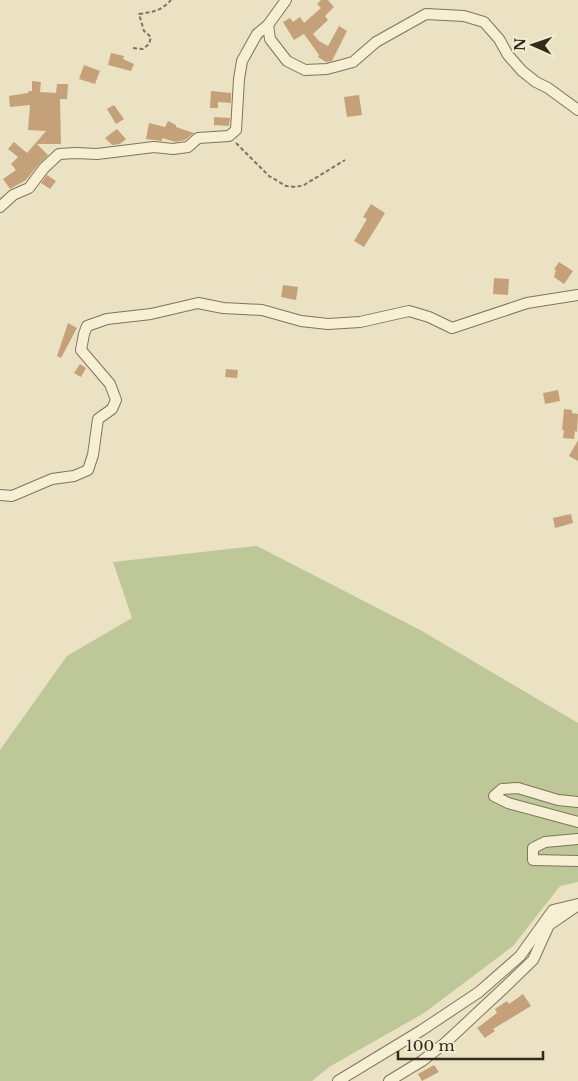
<svg xmlns="http://www.w3.org/2000/svg" width="578" height="1081" font-family="'Libre Baskerville',serif">
<style>
.green{fill:#bdc797}
.building{fill:#c5a17a}
.lines{fill:none;stroke-linecap:round;stroke-linejoin:round}
.street-casing{stroke:#82735b;stroke-width:12}
.path{stroke:#82735b;stroke-width:2;stroke-dasharray:4 2.5;stroke-linecap:butt}
.street{stroke:#f6efd4;stroke-width:10}
</style>
<rect width="100%" height="100%" fill="#eae2c2"/>
<path class="green" d="M257 546 422 631 578 723V882L560 886 513 946 424 1013 329 1067 312 1081H0V750L67 656 132 618 113 562Z"/>
<g class="building">
<path d="M321 0H328L334 7 325 16 328 20 313 34 319 41 328 46 339 26 347 31 332 61 326 62 318 57 319 55 304 34 294 40 283 22 290 18 293 22 300 17 304 23 321 8 317 4Z"/>
<path d="M111 53 124 56 123 59 134 64 131 71 108 65Z"/>
<path d="M84 65 100 71 95 84 79 79Z"/>
<path d="M32 81 41 82 40 92 56 93 57 84H68L67 99H60L61 144H37L48 155 39 164 26 180 10 189 3 179 16 170 11 164 18 157 8 149 14 142 27 153 46 131 28 130 30 105 10 107 9 96 28 93 29 91H32Z"/>
<path d="M211 91 231 93V103L218 102V108H210Z"/>
<path d="M359 95 362 115 347 117 344 97Z"/>
<path d="M114 105 124 119 116 124 107 109Z"/>
<path d="M214 117 230 118 229 126 214 125Z"/>
<path d="M168 121 176 125V127L194 133 185 140 176 142 162 138V141L146 139 149 123 165 127Z"/>
<path d="M117 129 126 139 120 144 112 145 105 138Z"/>
<path d="M47 175 56 181 50 189 41 183Z"/>
<path d="M371 204 385 213 364 247 354 241 367 219 363 217Z"/>
<path d="M559 262 573 271 564 284 554 277 556 270 554 269Z"/>
<path d="M494 278 509 279 508 295 493 294Z"/>
<path d="M283 285 298 287 296 300 281 297Z"/>
<path d="M68 323 77 328 61 358 57 356Z"/>
<path d="M80 364 86 368 81 377 74 373Z"/>
<path d="M226 369 238 370 237 378 225 377Z"/>
<path d="M558 390 560 401 545 404 543 393Z"/>
<path d="M564 409 572 410V413L578 414 577 432 575 431 574 439 563 438 564 430H562Z"/>
<path d="M578 440V461L569 456Z"/>
<path d="M571 514 573 523 555 528 553 518Z"/>
<path d="M523 994 531 1006 493 1029 495 1031 485 1038 477 1028 497 1013 495 1009 507 1001 509 1004Z"/>
<path d="M434 1065 439 1072 422 1081 418 1074Z"/>
</g>
<g class="lines">
<g class="street-casing">
<g id="street">
<path d="M268 25 270 39 287 61 305 70 327 69 353 62 376 42 426 14 464 16 484 22 499 39 508 55 522 71 536 82 548 88 578 110"/>
<path d="M0 207 13 195 29 188 44 168 59 154 76 153 97 154 154 147 173 149 188 147 198 138 229 136 236 130 239 79 242 61 257 34 268 25 286 0"/>
<path d="M0 495 12 496 52 479 74 476 88 470 93 455 98 419 112 409 116 400 110 384 81 350 84 334 87 326 107 319 151 314 198 303 223 308 262 310 301 321 328 324 360 322 409 311 429 317 452 328 527 303 578 295"/>
<path d="M578 802 558 800 518 788 502 789 494 796 508 803 578 822"/>
<path d="M578 839 545 842 533 848V860L578 861"/>
<path d="M338 1081 422 1030 479 992 520 956 553 910 578 904"/>
<path d="M389 1081 422 1061 445 1043 505 987 533 960 549 925 577 906"/>
</g>
</g>
<g class="path">
<path d="M133 48 143 49 149 44 151 37 144 31 139 14C153 12 161 11 171 0"/>
<path d="M236 143 269 176 286 186 296 187 304 185 345 160"/>
</g>
<use href="#street" class="street"/>
</g>
<g transform="translate(533 45) rotate(272)" stroke="#f2ecd1" stroke-width="4" paint-order="stroke">
<path d="M0-4L9 19L0 12L-9 19Z" fill="#332a1e"/>
<text y="-8" font-size="14" font-weight="bold" text-anchor="middle" fill="#332a1e">N</text>
</g>
<path d="M398 1051v8h145v-8" fill="none" stroke="#332a1e" stroke-width="2.5"/>
<text x="406" y="1051" font-size="15" fill="#332a1e" stroke="#f2ecd1" stroke-width="4" paint-order="stroke">100 m</text>
</svg>
